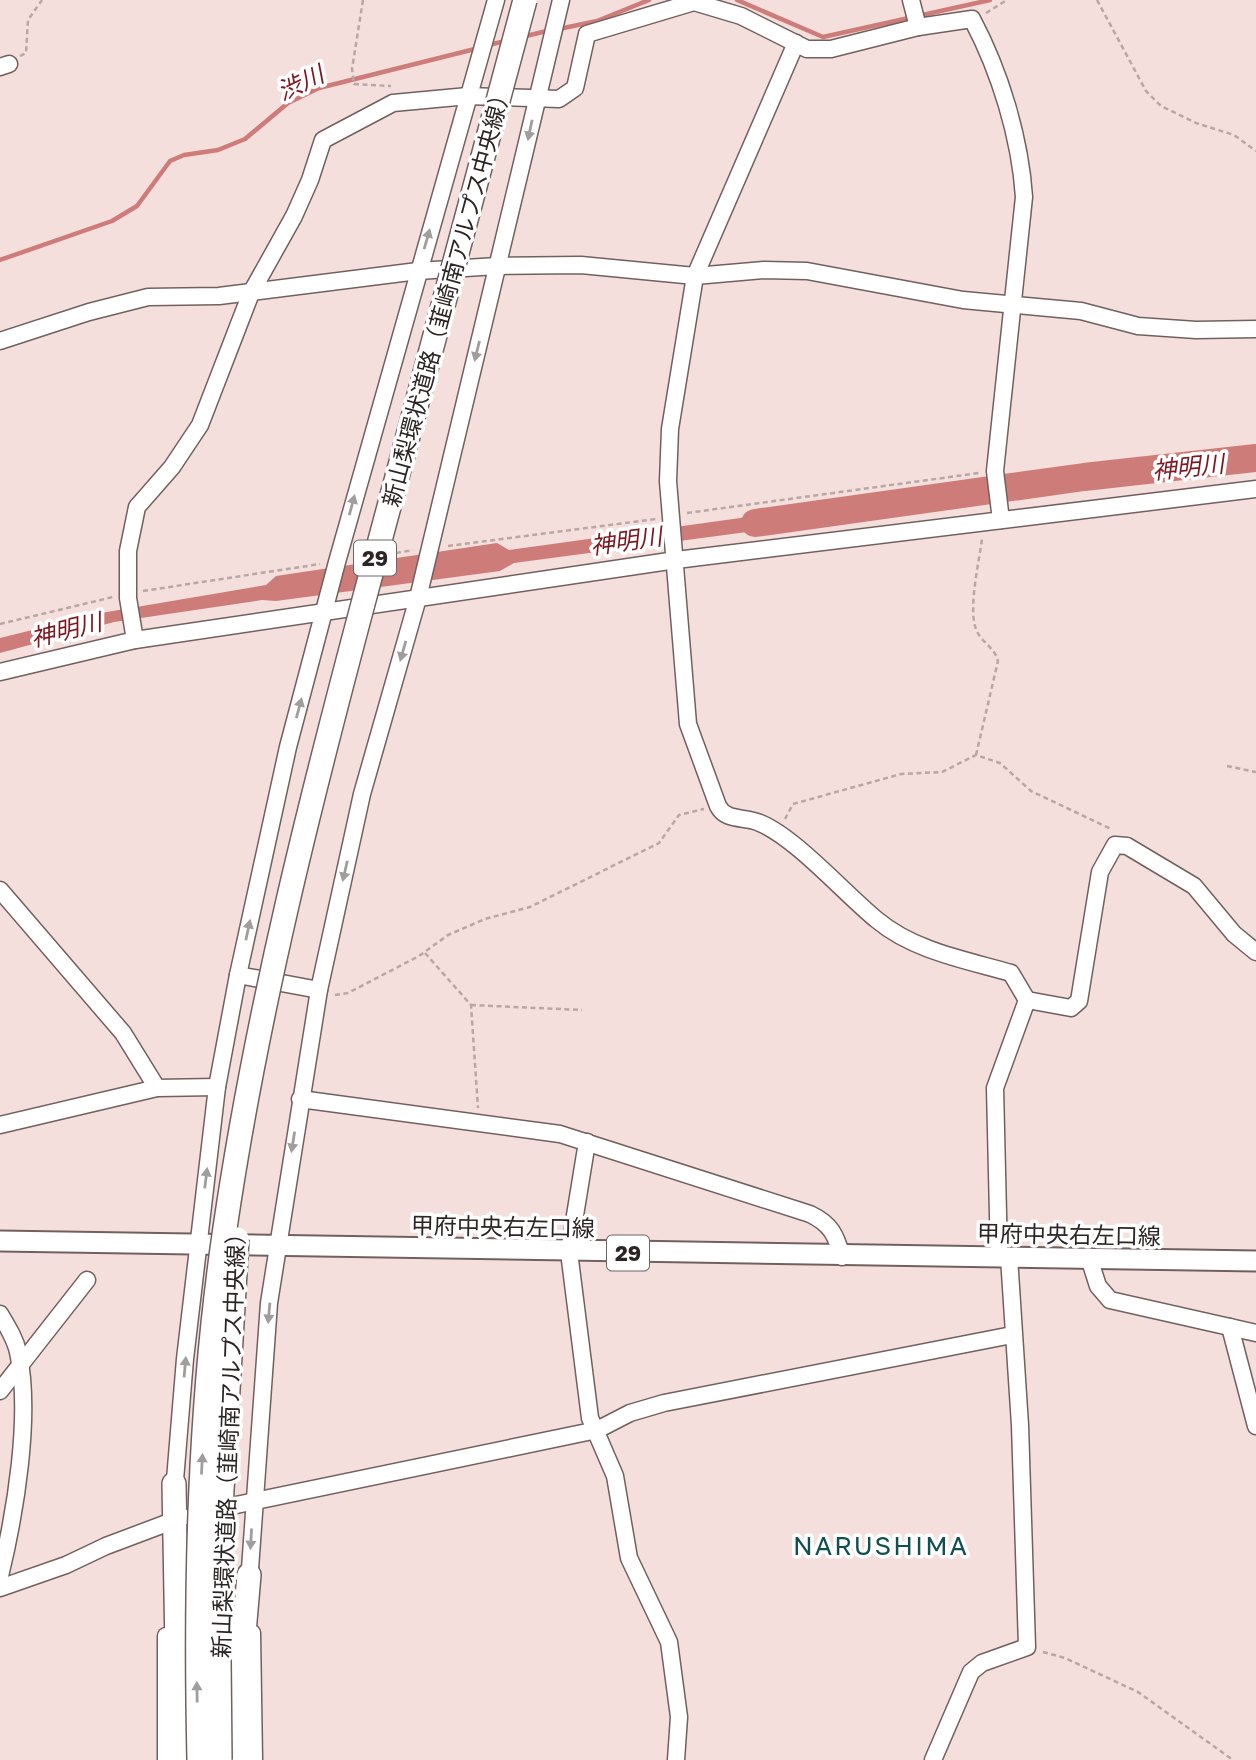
<svg xmlns="http://www.w3.org/2000/svg" width="1256" height="1760" font-family="'Golos Text','Noto Sans JP',sans-serif">
<style>
.water{fill:#ce7c79}
.lines{fill:none;stroke-linecap:round;stroke-linejoin:round}
.stream{stroke:#ce7c79;stroke-width:4.5}
.river{stroke:#ce7c79;stroke-width:28}
.minor-casing{stroke:#72605f;stroke-width:19}
.major-casing{stroke:#72605f;stroke-width:23}
.highway-casing{stroke:#72605f;stroke-width:26}
.path{stroke:#b8a7a5;stroke-width:2.5;stroke-dasharray:5 3.5;stroke-linecap:butt}
.minor{stroke:#fff;stroke-width:16}
.major{stroke:#fff;stroke-width:19}
.highway{stroke:#fff;stroke-width:23}
.highway-bridge-casing{stroke:#72605f;stroke-width:26;stroke-linecap:butt}
.highway-bridge{stroke:#fff;stroke-width:23}
.oneway{fill:#a09d9d}
.labels{text-anchor:middle;dominant-baseline:central;stroke-width:7;stroke-linejoin:round;paint-order:stroke}
.shield{fill:#fff;stroke:#6c6666;stroke-width:2}
.shield-label{font-size:21px;font-weight:bold;fill:#2d2525}
.street-label{font-size:23px;fill:#2d2525;stroke:#fff}
.water-label{font-size:24px;font-style:italic;fill:#7b1820;stroke:#fff}
.quarter-label{font-size:26px;letter-spacing:2px;fill:#125050;stroke:#fff}
</style>
<rect width="100%" height="100%" fill="#f4dfdd"/>
<path class="water" d="M792 511 793 526 514 563 500 571 276 601 262 600 114 622 0 653V638L101 613 266 585 276 576 497 543 509 550Z"/>
<g class="lines">
<g class="stream">
<path d="M737 0 823 37 990 0"/>
<path d="M559 29 597 21 649 0"/>
<path d="M522 37 551 30"/>
<path d="M488 45 506 41"/>
<path d="M0 260 112 221 137 206 170 161 184 155 218 150 245 139 288 103 319 88 479 48"/>
</g>
<path class="river" d="M755 523 1084 477 1256 458"/>
<g class="minor-casing">
<g id="minor">
<path d="M911 0 918 27"/>
<path d="M796 43 695 276 670 429 668 481 688 724 718 806C726 822 746 816 760 823 796 838 845 894 877 920 914 951 966 960 1011 973L1027 1000 995 1088 999 1257"/>
<path d="M0 67 9 64"/>
<path d="M0 341 89 312 148 297 219 296 418 271 497 266 581 265 695 276 764 270 807 271 963 300 1081 311 1138 326 1196 330 1256 329"/>
<path d="M135 640 128 598V551L137 507 172 467 200 425 251 293 294 216 310 180 323 140 393 103 468 96 559 99 575 88 587 34 694 2 741 16 807 49H831L918 27 972 19C1000 72 1020 137 1024 197L995 471 1001 520"/>
<path d="M0 672 135 640 676 560 1256 489"/>
<path d="M0 890 123 1033 157 1088"/>
<path d="M238 975 319 990"/>
<path d="M1027 1000 1071 1008 1079 1001 1100 872 1115 845 1127 846 1194 886 1234 934 1256 952"/>
<path d="M300 1099 560 1134 810 1214C831 1224 836 1235 842 1257"/>
<path d="M0 1125 157 1088 217 1087"/>
<path d="M587 1142 569 1252 590 1418 615 1476 629 1558 669 1642 679 1717 676 1760"/>
<path d="M1089 1258 1098 1286 1110 1300 1256 1333"/>
<path d="M0 1314C7 1326 15 1338 18 1352 32 1415 15 1514 0 1576"/>
<path d="M1230 1327 1256 1426"/>
<path d="M0 1391 87 1280"/>
<path d="M174 1492 185 1359 217 1087 238 975 288 747 337 562 496 0"/>
<path d="M212 1510 597 1430 630 1413 664 1403 1012 1335"/>
<path d="M249 1583 269 1303 319 990 362 794 418 598 561 0"/>
<path d="M0 1588 66 1565 106 1546 183 1517"/>
<path d="M252 1633 254 1760"/>
<path d="M166 1760V1636"/>
<path d="M933 1760 971 1672 982 1663 1027 1647 1020 1425 1009 1257"/>
</g>
</g>
<g class="major-casing">
<path id="major" d="M0 1241 1256 1261"/>
</g>
<g class="highway-casing">
<g id="highway">
<path d="M174 1484 179 1760"/>
<path d="M241 1760V1667L249 1575"/>
</g>
</g>
<g class="path">
<path d="M363 0 352 69 354 84 391 86"/>
<path d="M1097 0 1146 91 1161 106 1196 123 1234 135 1256 151"/>
<path d="M986 13 1007 0"/>
<path d="M20 56 26 53 28 20 42 0"/>
<path d="M687 513 979 473"/>
<path d="M448 546 656 519"/>
<path d="M396 553 413 550"/>
<path d="M143 591 320 564"/>
<path d="M0 624 113 597"/>
<path d="M976 755 998 661C994 646 981 643 976 629 968 609 979 562 982 539"/>
<path d="M1227 766 1256 772"/>
<path d="M785 819 793 804 901 774 942 772 976 755 1000 763 1031 791 1111 829"/>
<path d="M425 953 471 1005 478 1108"/>
<path d="M335 995 348 993 419 956 448 935 485 919 530 907 659 843 679 815 704 809"/>
<path d="M471 1005 582 1010"/>
<path d="M1043 1652 1065 1658 1138 1692 1233 1760"/>
</g>
<use href="#minor" class="minor"/>
<use href="#major" class="major"/>
<use href="#highway" class="highway"/>
<g class="highway-bridge-casing">
<g id="highway-bridge">
<path d="M199 1760C195 1583 199 1404 225 1228 257 1010 311 798 368 585 420 390 473 195 525 0"/>
<path d="M220 1760 218 1557 237 1239"/>
</g>
</g>
<use href="#highway-bridge" class="highway-bridge"/>
</g>
<defs><path id="oneway-solid" d="M-6-.8H1V-3.2L6.5 0L1 3.2V.8H-6Z" transform="scale(1.75)"/></defs>
<g class="oneway">
<use href="#oneway-solid" transform="translate(530 130) rotate(102)"/>
<use href="#oneway-solid" transform="translate(427 239) rotate(-74)"/>
<use href="#oneway-solid" transform="translate(477 351) rotate(104)"/>
<use href="#oneway-solid" transform="translate(352 505) rotate(-75)"/>
<use href="#oneway-solid" transform="translate(403 651) rotate(106)"/>
<use href="#oneway-solid" transform="translate(299 708) rotate(-75)"/>
<use href="#oneway-solid" transform="translate(345 871) rotate(103)"/>
<use href="#oneway-solid" transform="translate(248 930) rotate(-78)"/>
<use href="#oneway-solid" transform="translate(293 1142) rotate(99)"/>
<use href="#oneway-solid" transform="translate(206 1178) rotate(-83)"/>
<use href="#oneway-solid" transform="translate(269 1313) rotate(95)"/>
<use href="#oneway-solid" transform="translate(185 1367) rotate(-85)"/>
<use href="#oneway-solid" transform="translate(202 1464) rotate(-87)"/>
<use href="#oneway-solid" transform="translate(251 1539) rotate(93)"/>
<use href="#oneway-solid" transform="translate(197 1692) rotate(-91)"/>
</g>
<g class="labels">
<g class="shield">
<rect x="354" y="540.5" width="42" height="35" rx="5"/>
<rect x="607" y="1235.5" width="42" height="35" rx="5"/>
</g>
<g class="shield-label">
<text x="375" y="558">29</text>
<text x="628" y="1253">29</text>
</g>
<g class="street-label">
<text transform="translate(446 295) rotate(-75)">新山梨環状道路（韮崎南アルプス中央線）</text>
<text transform="translate(503 1226) rotate(1)">甲府中央右左口線</text>
<text transform="translate(1069 1234) rotate(1)">甲府中央右左口線</text>
<text transform="translate(228 1440) rotate(-88)">新山梨環状道路（韮崎南アルプス中央線）</text>
</g>
<g class="water-label">
<text transform="translate(300 82) rotate(-25)">渋川</text>
<text transform="translate(1188 466) rotate(-6)">神明川</text>
<text transform="translate(626 540) rotate(-8)">神明川</text>
<text transform="translate(66 629) rotate(-14)">神明川</text>
</g>
<g class="quarter-label">
<text x="881" y="1545">NARUSHIMA</text>
</g>
</g>
</svg>
